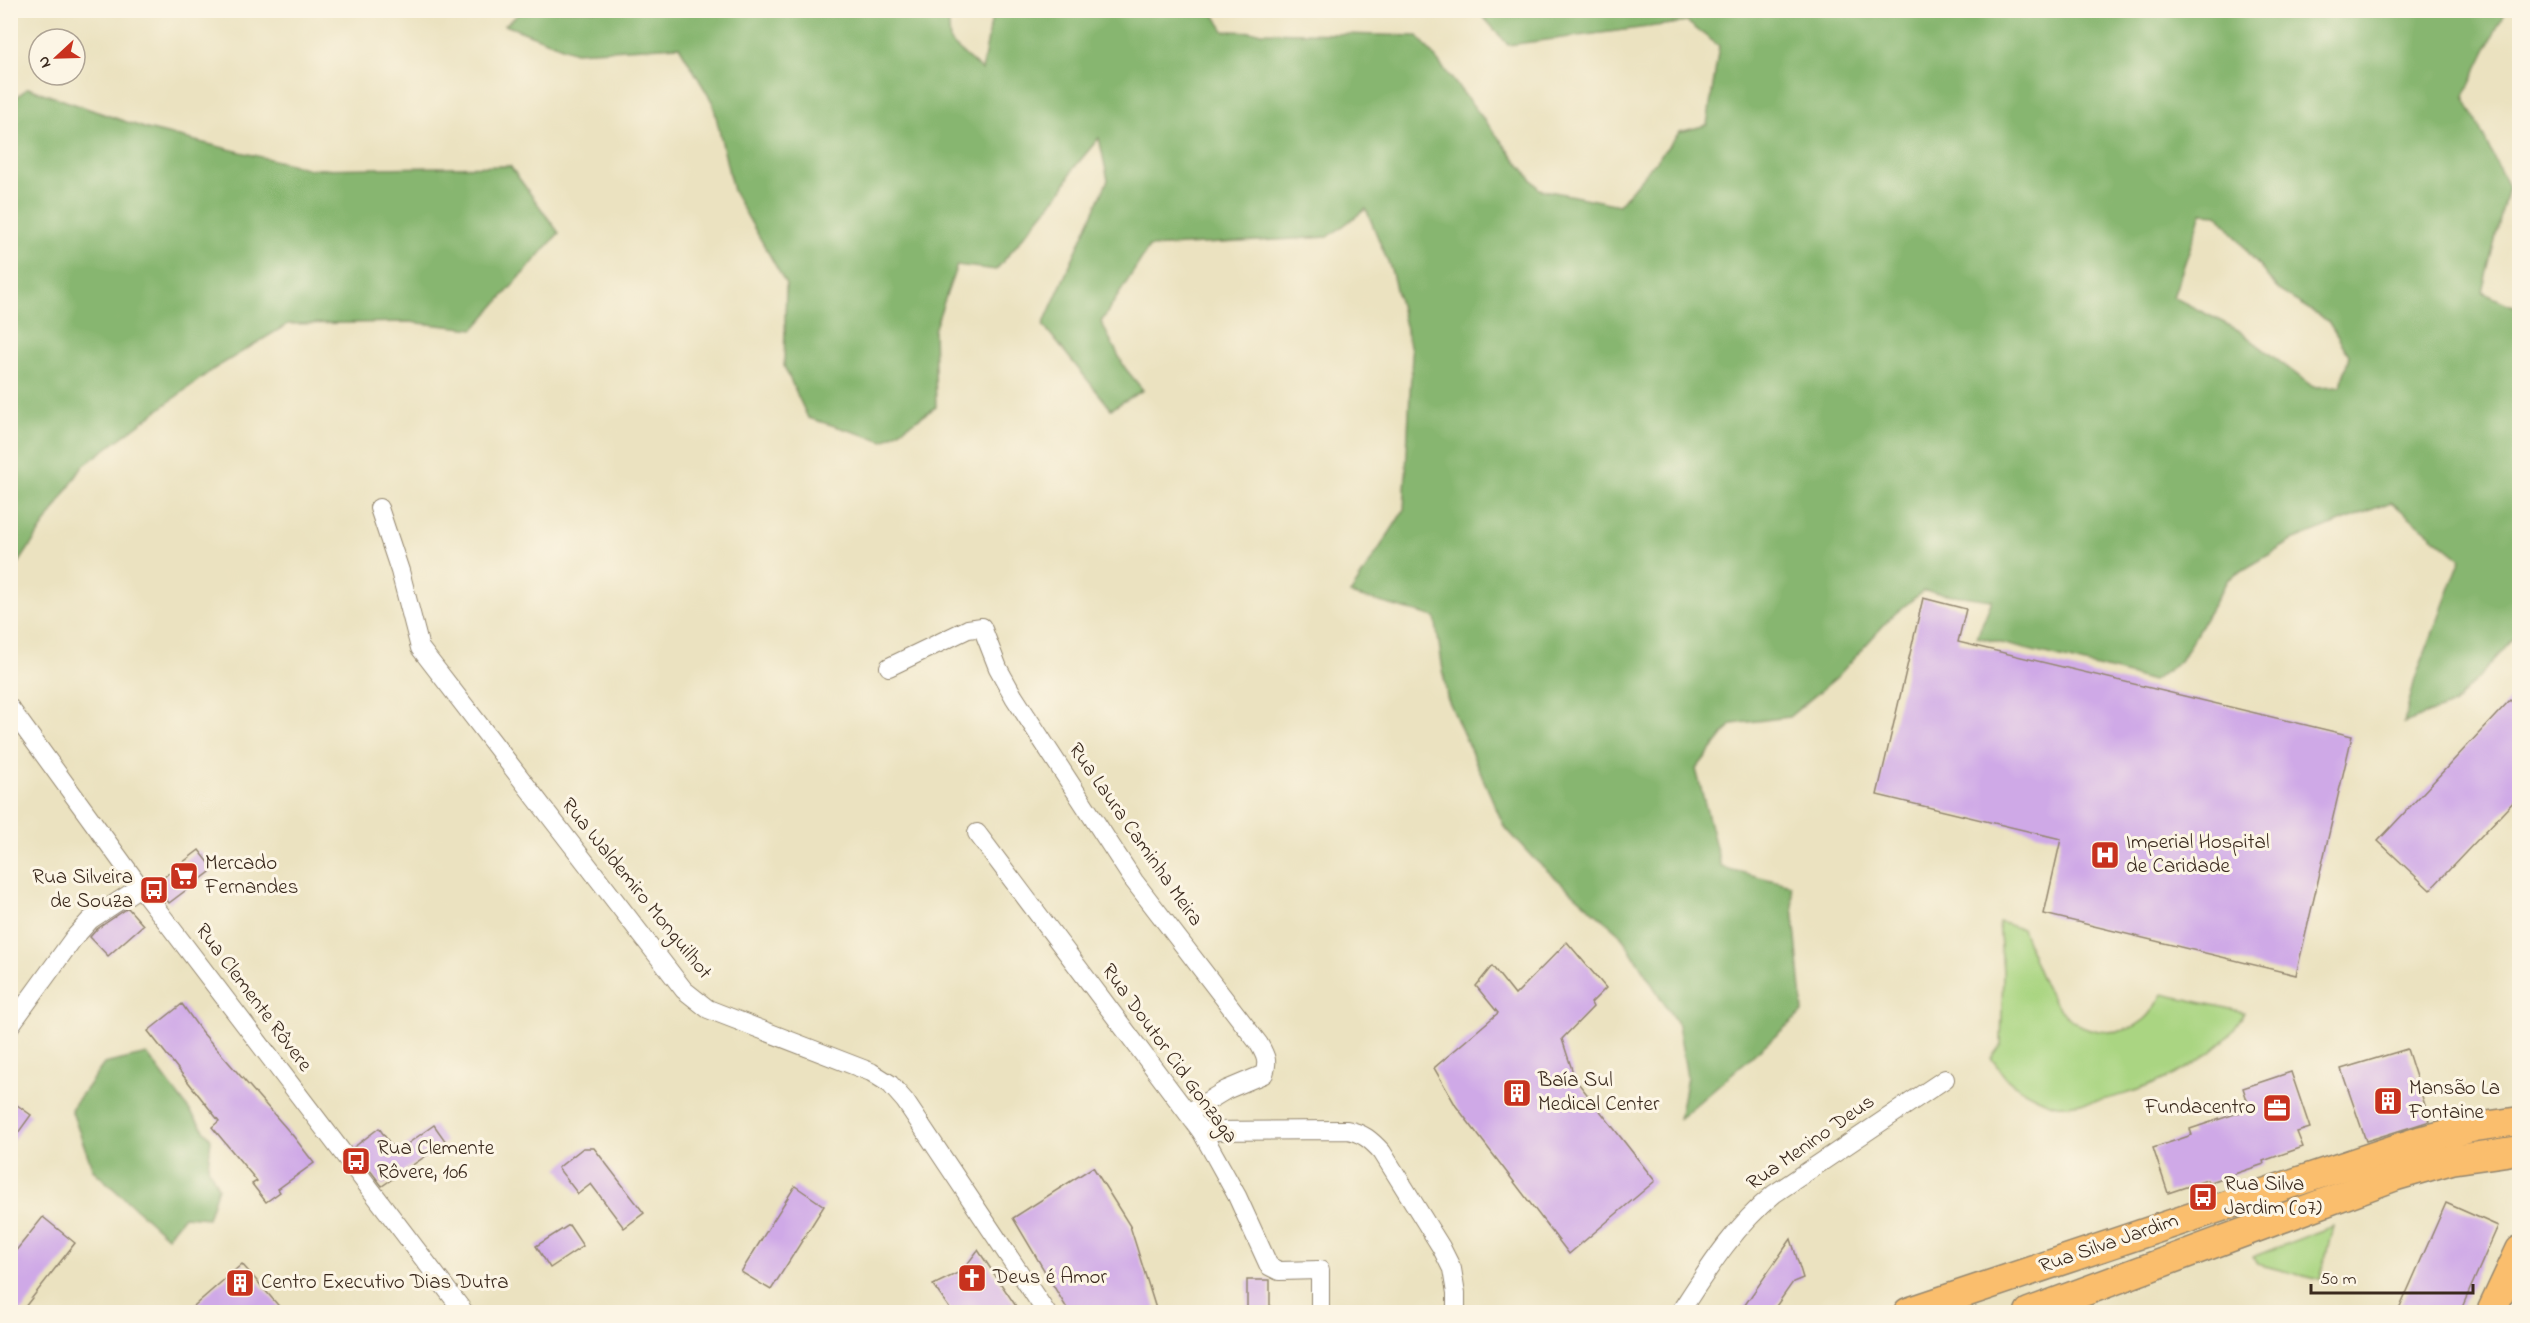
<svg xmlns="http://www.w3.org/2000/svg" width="2530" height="1323" font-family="'Indie Flower',sans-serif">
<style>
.green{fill:#aad582;stroke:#728050;stroke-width:1.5}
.forest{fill:#87b670;stroke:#617047;stroke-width:1.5;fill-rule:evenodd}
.building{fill:#cfa9e7}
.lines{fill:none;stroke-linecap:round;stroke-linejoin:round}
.street-casing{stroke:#93866f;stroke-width:20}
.primary-casing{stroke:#93866f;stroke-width:31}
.street{stroke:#fff;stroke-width:18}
.primary{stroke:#fabe6d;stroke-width:28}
.labels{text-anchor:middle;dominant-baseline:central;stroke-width:6;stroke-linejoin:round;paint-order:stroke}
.street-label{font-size:21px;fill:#3b2a1e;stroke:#fcf5e5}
.poi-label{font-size:21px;fill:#3b2a1e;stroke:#fcf5e5;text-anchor:start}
</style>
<rect width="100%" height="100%" fill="#fcf5e5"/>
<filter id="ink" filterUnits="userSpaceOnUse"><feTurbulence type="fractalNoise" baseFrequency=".0167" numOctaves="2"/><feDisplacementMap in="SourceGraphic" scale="12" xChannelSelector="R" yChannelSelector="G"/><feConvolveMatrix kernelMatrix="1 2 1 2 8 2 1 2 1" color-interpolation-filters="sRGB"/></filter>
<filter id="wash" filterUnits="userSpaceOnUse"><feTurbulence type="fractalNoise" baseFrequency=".008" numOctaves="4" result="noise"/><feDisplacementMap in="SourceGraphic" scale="24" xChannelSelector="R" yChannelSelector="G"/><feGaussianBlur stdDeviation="1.35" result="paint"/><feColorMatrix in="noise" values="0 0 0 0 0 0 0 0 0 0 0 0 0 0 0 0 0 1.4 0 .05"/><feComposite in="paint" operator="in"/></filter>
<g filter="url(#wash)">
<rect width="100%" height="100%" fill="#ebe2c0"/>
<g class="green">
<path d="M1999 922 2022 929C2033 956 2043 991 2063 1012 2083 1034 2121 1039 2144 1020 2152 1014 2158 1003 2163 994L2244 1012C2224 1062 2131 1099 2081 1103 2074 1104 2064 1106 2057 1105 2046 1103 2016 1088 2008 1080 2002 1074 1997 1065 1991 1058L2001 1045 2003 971Z"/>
<path d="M2333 1226 2320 1280 2257 1264 2252 1257Z"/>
</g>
<g class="forest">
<path d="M524 10 948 11 950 42 982 70 993 11H1212L1224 31 1418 36 1539 189 1619 205 1680 132 1707 125 1719 46 1687 22 1508 45 1478 11H2505L2464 96 2508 187 2482 292 2512 306 2519 304V633L2454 704 2404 723 2415 679 2461 559 2391 502 2292 541 2228 579 2180 661 2153 681 1977 637 1992 600 1923 591 1891 617 1837 677 1789 717 1732 724 1696 769 1721 867 1791 885 1803 1012 1679 1119 1687 1077 1678 1025 1620 934 1533 858 1504 826 1447 697 1435 617 1350 594 1404 510 1412 354 1391 269 1366 209 1328 237 1149 247 1101 322 1125 368 1143 390 1111 409 1043 325 1108 180 1099 138 1073 169 1062 190 996 270 957 265 934 330 936 407 884 441 808 418 784 366 786 284 733 191 713 103 679 46 575 52 505 25ZM2202 213 2218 214 2278 290 2328 321 2349 355 2341 386 2313 387 2238 330 2173 297Z"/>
<path d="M28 88 147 129 310 169 510 166 559 233 474 329 409 322 288 324 212 370 83 466 19 563 10 556V102Z"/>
<path d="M147 1054 211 1139 208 1167 218 1187 208 1218 184 1216 167 1237 93 1170 71 1109 104 1064Z"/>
</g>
<g id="blocks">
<g class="building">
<path d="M1923 598 1966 609 1958 642 2352 736 2296 975 2044 914 2061 839 1877 795Z"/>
<path d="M2510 700 2520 709V795L2430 890 2378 841Z"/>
<path d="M199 850 214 869 169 903 155 884Z"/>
<path d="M128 908 143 925 108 956 90 937 97 929Z"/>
<path d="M1567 942 1606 988 1591 1003 1593 1007 1562 1039 1575 1079 1655 1181 1569 1254 1456 1106 1434 1068 1498 1013 1476 986 1492 966 1515 995Z"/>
<path d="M182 1004 201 1031 294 1137 314 1163 278 1189 280 1192 266 1202 252 1184 257 1181 212 1127 219 1121 148 1031Z"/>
<path d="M2407 1049 2430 1121 2366 1141 2341 1069Z"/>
<path d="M2291 1072 2310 1128 2297 1132 2303 1147 2263 1161 2264 1164 2208 1183 2207 1180 2168 1193 2153 1148 2192 1135 2190 1129 2250 1109 2243 1088Z"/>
<path d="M10 1100 31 1115 10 1144Z"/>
<path d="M434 1125 446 1142 382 1186 353 1148 379 1128 396 1152Z"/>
<path d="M583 1148H594L644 1213 624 1228 591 1184 578 1194 558 1168Z"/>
<path d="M1093 1167 1130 1226 1157 1312H1069L1013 1218Z"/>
<path d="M795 1186 824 1206 771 1290 741 1272Z"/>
<path d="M2446 1203 2498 1226 2460 1312H2398Z"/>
<path d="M43 1217 75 1243 21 1312H10V1258Z"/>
<path d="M569 1225 583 1246 550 1268 536 1246Z"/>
<path d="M1791 1239 1803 1278 1793 1282 1772 1312H1740Z"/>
<path d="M978 1250 1020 1312H952L933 1285 962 1271Z"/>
<path d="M242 1264 284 1312H187Z"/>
<rect x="1247" y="1280" width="23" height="32"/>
</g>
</g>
</g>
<g filter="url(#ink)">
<use href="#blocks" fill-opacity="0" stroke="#93866f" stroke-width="1.5"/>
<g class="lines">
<g class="street-casing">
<g id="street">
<path d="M379 508 400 571 420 648 684 990 708 1009 871 1072 890 1084 905 1101 1046 1312"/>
<path d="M889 667 968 629 982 627 998 668 1014 697 1134 881 1259 1044C1265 1055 1269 1061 1264 1074L1226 1090 1188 1113"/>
<path d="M10 708 140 887 464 1312"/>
<path d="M977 833 1201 1131 1237 1196 1269 1266 1279 1271 1320 1270V1312"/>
<path d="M10 1026 73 939 90 920 140 887"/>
<path d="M1201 1131 1347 1130C1363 1133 1371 1140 1382 1152L1441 1247 1452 1269 1456 1293V1312"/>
<path d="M1680 1312C1708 1269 1734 1227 1774 1194L1945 1079"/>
</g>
</g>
<g class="primary-casing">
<g id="primary">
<path d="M1908 1312 2422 1140 2476 1127 2520 1121"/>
<path d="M2029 1312 2396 1176 2451 1160 2520 1150"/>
<path d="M2491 1312 2520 1250"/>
</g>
</g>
<use href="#street" class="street"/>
<use href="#primary" class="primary"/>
</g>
</g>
<defs>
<g id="hospital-square" transform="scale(1.5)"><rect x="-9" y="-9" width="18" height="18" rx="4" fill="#c8321e" stroke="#fcf5e5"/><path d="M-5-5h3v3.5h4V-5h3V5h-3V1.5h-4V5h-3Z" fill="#fff"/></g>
<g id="supermarket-square" transform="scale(1.5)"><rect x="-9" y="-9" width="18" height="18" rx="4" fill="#c8321e" stroke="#fcf5e5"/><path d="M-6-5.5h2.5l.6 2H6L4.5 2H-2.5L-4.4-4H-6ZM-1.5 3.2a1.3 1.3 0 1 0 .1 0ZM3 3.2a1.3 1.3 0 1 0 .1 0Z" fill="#fff"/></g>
<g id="bus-square" transform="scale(1.5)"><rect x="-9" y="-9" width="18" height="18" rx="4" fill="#c8321e" stroke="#fcf5e5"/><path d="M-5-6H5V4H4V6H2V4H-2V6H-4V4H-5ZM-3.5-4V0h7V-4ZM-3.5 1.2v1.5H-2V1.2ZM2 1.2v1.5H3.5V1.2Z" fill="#fff"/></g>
<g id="building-square" transform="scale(1.5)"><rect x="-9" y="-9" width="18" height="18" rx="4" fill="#c8321e" stroke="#fcf5e5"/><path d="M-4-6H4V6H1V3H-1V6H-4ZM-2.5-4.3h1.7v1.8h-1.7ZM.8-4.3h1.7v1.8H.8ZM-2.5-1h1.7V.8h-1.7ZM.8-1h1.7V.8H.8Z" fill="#fff"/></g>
<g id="office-square" transform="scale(1.5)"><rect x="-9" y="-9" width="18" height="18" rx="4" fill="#c8321e" stroke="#fcf5e5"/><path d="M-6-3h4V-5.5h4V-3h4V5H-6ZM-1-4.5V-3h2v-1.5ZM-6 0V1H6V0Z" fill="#fff"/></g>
<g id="church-square" transform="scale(1.5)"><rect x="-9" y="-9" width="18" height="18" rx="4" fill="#c8321e" stroke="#fcf5e5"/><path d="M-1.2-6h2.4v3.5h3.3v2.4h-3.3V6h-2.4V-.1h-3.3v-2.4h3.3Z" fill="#fff"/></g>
</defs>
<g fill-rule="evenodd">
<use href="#hospital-square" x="2105" y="855"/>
<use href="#supermarket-square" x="184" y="876"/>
<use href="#bus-square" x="154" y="890"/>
<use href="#building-square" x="1517" y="1093"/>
<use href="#building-square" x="2388" y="1101"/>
<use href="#office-square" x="2277" y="1108"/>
<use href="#bus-square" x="356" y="1161"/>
<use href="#bus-square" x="2203" y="1197"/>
<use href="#church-square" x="972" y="1278"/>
<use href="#building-square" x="240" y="1283"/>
</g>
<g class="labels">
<g class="street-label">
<text transform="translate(1135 835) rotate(55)">Rua Laura Caminha Meira</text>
<text transform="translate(636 889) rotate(51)">Rua Waldemiro Monguilhot</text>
<text transform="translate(253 998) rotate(53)">Rua Clemente Rôvere</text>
<text transform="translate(1169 1054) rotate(54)">Rua Doutor Cid Gonzaga</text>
<text transform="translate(1811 1143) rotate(-35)">Rua Menino Deus</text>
<text transform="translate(2109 1244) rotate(-19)">Rua Silva Jardim</text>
</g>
<g class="poi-label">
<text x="2126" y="843">Imperial Hospital<tspan x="2126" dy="24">de Caridade</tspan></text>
<text x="205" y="864">Mercado<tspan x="205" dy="24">Fernandes</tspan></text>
<text x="133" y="878" text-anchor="end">Rua Silveira<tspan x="133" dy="24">de Souza</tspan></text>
<text x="1538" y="1081">Baía Sul<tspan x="1538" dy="24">Medical Center</tspan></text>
<text x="2409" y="1089">Mansão La<tspan x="2409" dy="24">Fontaine</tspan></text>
<text x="2256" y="1108" text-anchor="end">Fundacentro</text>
<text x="377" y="1149">Rua Clemente<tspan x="377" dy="24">Rôvere, 106</tspan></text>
<text x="2224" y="1185">Rua Silva<tspan x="2224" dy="24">Jardim (07)</tspan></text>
<text x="993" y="1278">Deus é Amor</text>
<text x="261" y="1283">Centro Executivo Dias Dutra</text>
</g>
</g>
<rect width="2530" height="1323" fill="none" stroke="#fcf5e5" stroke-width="36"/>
<g transform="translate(57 57) rotate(248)"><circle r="28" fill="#fcf5e5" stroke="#afa495" stroke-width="1.5"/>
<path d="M0-4.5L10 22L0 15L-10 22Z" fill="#c8321e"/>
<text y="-9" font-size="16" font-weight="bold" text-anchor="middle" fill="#3b2a1e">N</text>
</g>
<path d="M2311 1284v9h162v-9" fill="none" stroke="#3b2a1e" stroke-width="3"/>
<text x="2320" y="1284" font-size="18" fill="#3b2a1e" stroke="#fcf5e5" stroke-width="4.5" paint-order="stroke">50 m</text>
</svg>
